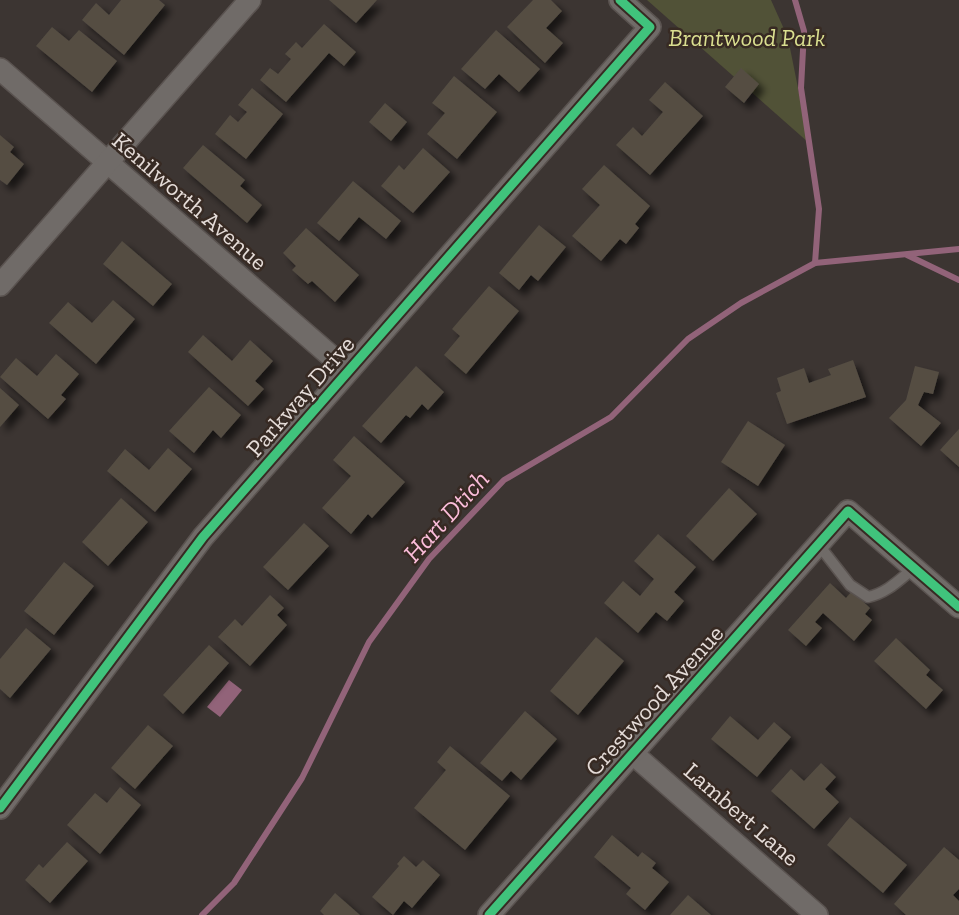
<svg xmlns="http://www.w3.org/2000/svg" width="959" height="915" font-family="'Zilla Slab',serif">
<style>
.green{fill:#515237}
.water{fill:#926379}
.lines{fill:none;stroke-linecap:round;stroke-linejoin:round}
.stream{stroke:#926379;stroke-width:6}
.building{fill:#544d43;filter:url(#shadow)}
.lane-casing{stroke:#5a5350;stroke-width:13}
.street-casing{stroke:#5a5350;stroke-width:24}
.lane{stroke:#706b68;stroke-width:10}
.street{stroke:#706b68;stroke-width:21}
.cycleway-casing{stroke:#372a23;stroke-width:13}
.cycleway{stroke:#40c37c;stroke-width:9}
.labels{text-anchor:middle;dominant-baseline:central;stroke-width:5;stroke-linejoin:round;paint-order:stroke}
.park-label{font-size:24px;font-style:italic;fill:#dadf90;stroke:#372a23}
.street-label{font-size:24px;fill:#e5dcd8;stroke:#372a23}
.water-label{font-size:26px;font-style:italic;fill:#fbbdda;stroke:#372a23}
</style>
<defs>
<filter id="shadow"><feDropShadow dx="6" dy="6" stdDeviation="3.5" flood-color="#0009"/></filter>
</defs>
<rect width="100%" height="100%" fill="#3c3532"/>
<path class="green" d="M647 0H771L788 38 809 143Z"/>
<path class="water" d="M229 680 242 690 220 717 207 707Z"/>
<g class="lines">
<g class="stream">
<path d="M795 0 804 31 801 88 819 209 815 263"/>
<path d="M907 255 959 280"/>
<path d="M202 915 234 883 302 778 369 642 429 559 504 480 611 417 688 339 741 303 815 263 959 249"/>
</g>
</g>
<g class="building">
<path d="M121 0H159L165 5 124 55 82 20 96 3 109 15Z"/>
<path d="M329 0H377L356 23Z"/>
<path d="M533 0H551L562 11 546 28 563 43 545 63 507 27Z"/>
<path d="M324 24 356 52 344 66 329 53 286 102 260 80 270 68 278 74 291 59 285 54 296 42 302 48Z"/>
<path d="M52 27 69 41 79 30 117 61 92 92 36 46Z"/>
<path d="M496 30 540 69 519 92 499 74 485 89 461 69Z"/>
<path d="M741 68 759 84 744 103 725 87Z"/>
<path d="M454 76 497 112 457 159 427 134 445 113 432 103Z"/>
<path d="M665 82 703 116 650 175 616 145 633 127 642 136 663 112 649 100Z"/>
<path d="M252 88 283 114 246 159 215 134 230 115 238 122 247 112 238 105Z"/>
<path d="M385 103 407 122 391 141 369 122Z"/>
<path d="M0 135 14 147 10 152 24 164 7 185 0 180Z"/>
<path d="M203 145 245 180 240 186 262 205 247 223 183 168Z"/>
<path d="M423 148 450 172 413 213 381 186 399 165 404 170Z"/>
<path d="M604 165 650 206 635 224 639 228 626 244 620 239 601 261 572 236 600 205 582 189Z"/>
<path d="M353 181 401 221 386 239 359 217 339 241 317 223Z"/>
<path d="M539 225 566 247 538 281 531 275 519 290 499 273Z"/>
<path d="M306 228 359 275 335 302 312 281 308 284 292 270 296 266 283 253Z"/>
<path d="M122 241 172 284 153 306 103 264Z"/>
<path d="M489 286 519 311 466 374 444 355 460 336 452 329Z"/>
<path d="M113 300 135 319 96 364 49 323 68 302 92 323Z"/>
<path d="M203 335 232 361 250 340 273 361 255 381 264 389 248 406 188 352Z"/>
<path d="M56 354 79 374 61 395 66 399 48 419 0 377 16 358 37 376Z"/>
<path d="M853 360 866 397 787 424 776 393 781 391 777 378 804 368 809 383 831 375 828 369Z"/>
<path d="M416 366 444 392 428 410 422 404 410 418 406 415 381 443 362 426Z"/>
<path d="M915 366 939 372 933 394 924 392 918 405 941 423 921 446 889 418 906 400Z"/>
<path d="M209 387 241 415 221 438 213 430 194 453 169 431Z"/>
<path d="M0 388 19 405 0 427Z"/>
<path d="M748 421 785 445 758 486 721 462Z"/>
<path d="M959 429V467L940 450Z"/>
<path d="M354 436 405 482 372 518 368 514 351 534 322 508 351 476 333 460Z"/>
<path d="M168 448 192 469 155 512 107 471 125 449 149 470Z"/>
<path d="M729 488 757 514 713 561 686 536Z"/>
<path d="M121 498 148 522 108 566 82 542Z"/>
<path d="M304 523 329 546 288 590 263 567Z"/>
<path d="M658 534 696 567 674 592 684 601 667 621 656 612 638 633 604 603 623 581 640 596 654 579 634 561Z"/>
<path d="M64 562 94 586 54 635 24 611Z"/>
<path d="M830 583 846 598 852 591 870 608 865 614 872 620 854 641 823 613 815 622 822 628 806 646 788 630Z"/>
<path d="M270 595 284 608 277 615 287 625 250 666 218 637 235 619 242 626Z"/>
<path d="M26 628 51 649 10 698 0 689V659Z"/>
<path d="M596 637 624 661 578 715 550 691Z"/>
<path d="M896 638 930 670 926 675 943 690 926 709 874 661Z"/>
<path d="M209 645 229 663 183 714 163 695Z"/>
<path d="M525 711 557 739 521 780 511 771 502 781 480 763Z"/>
<path d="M730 716 758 740 774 722 791 737 757 777 711 739Z"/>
<path d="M148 725 173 746 135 789 111 768Z"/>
<path d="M450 746 510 796 465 850 414 808 446 770 437 762Z"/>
<path d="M821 763 836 777 825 789 839 802 814 829 771 791 791 769 804 781Z"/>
<path d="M120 787 141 805 100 854 67 825 95 793 107 803Z"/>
<path d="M850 817 907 865 883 893 827 845Z"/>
<path d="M612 835 638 857 642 852 656 863 652 868 669 882 645 910 626 894 631 888 594 857Z"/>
<path d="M67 842 88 861 50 903 25 880 39 864 43 868Z"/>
<path d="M944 847 959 860V889L953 895 959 901V915H906L894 904Z"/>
<path d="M404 856 416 867 423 860 440 875 412 908 404 901 393 915 372 897 399 866 397 864Z"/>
<path d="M335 893 360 915H324L320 911Z"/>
<path d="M688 895 711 915H670Z"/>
</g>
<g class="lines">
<g class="lane-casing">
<path id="lane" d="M818 544 850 585 868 597C887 593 899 580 914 568"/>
</g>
<g class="street-casing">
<g id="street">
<path d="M0 69 347 370"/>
<path d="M0 285 250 0"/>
<path d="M632 753 817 915"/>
<path d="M0 808 203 537 650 27 620 0"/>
<path d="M489 915 848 511 959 607"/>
</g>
</g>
<use href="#lane" class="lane"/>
<use href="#street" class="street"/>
<g class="cycleway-casing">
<g id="cycleway">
<path d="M0 808 203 537 650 27 620 0"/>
<path d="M489 915 848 511 959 607"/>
</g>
</g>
<use href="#cycleway" class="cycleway"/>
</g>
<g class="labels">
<g class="park-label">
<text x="747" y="37">Brantwood Park</text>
</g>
<g class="street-label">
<text transform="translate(190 201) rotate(41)">Kenilworth Avenue</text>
<text transform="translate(300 396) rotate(-49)">Parkway Drive</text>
<text transform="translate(654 700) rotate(-48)">Crestwood Avenue</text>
<text transform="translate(742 814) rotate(41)">Lambert Lane</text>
</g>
<g class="water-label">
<text transform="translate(446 516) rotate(-48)">Hart Dtich</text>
</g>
</g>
</svg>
